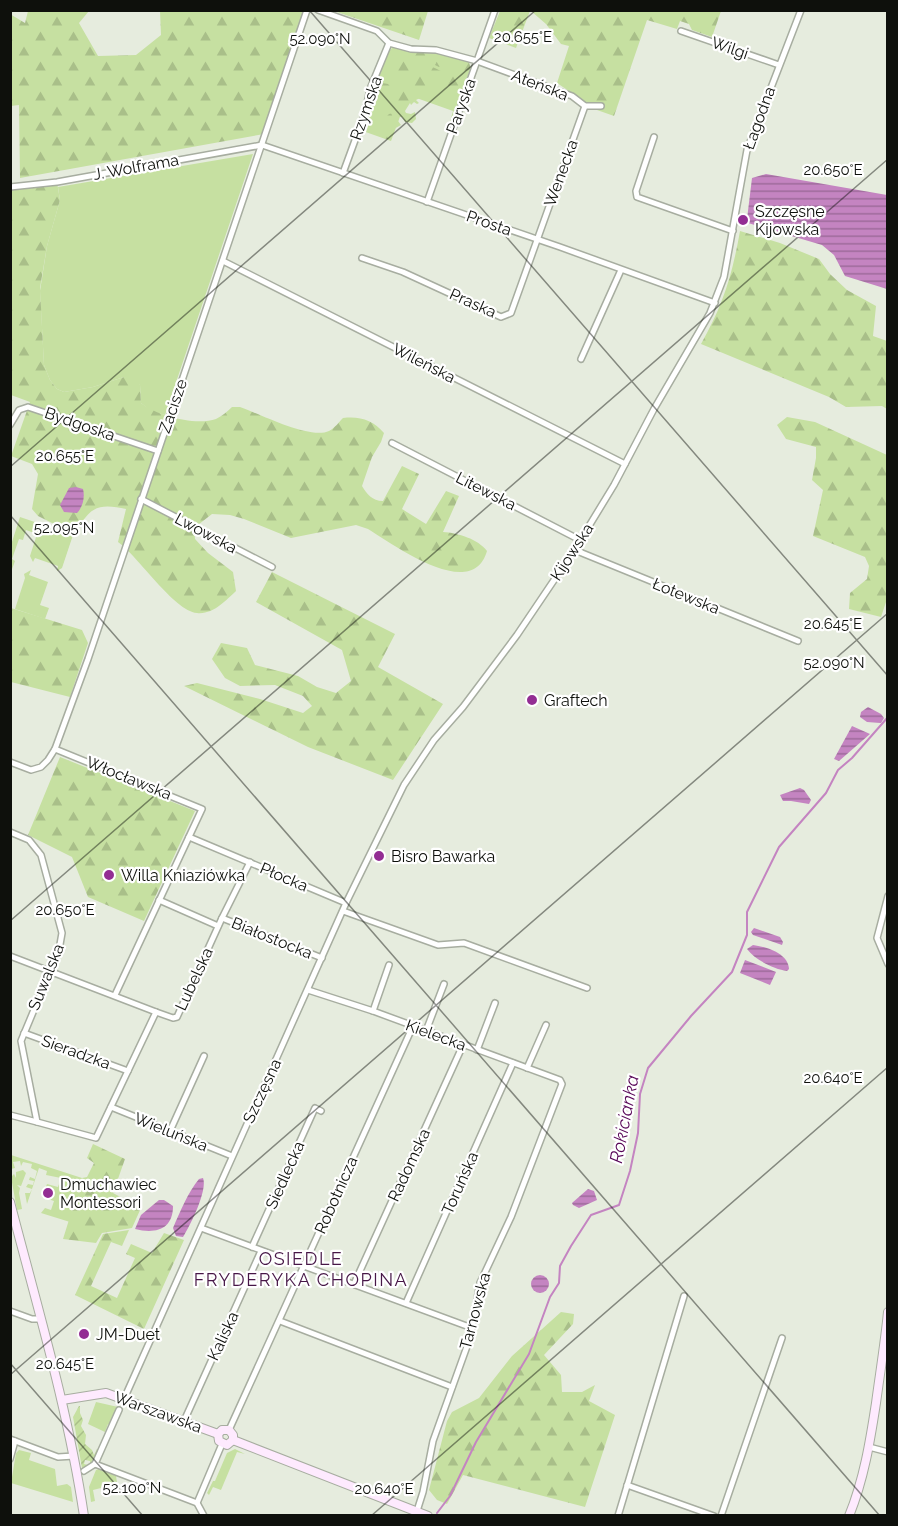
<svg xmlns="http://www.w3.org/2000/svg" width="898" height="1526" font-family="Raleway,sans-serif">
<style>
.grass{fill:#c6e0a1}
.forest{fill:url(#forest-firs)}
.garden{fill:url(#garden-furrows)}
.water{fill:url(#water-rules)}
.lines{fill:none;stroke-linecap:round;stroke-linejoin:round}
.stream{stroke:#c484c1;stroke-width:2}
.street-casing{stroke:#a7ada0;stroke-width:8}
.secondary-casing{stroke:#a7ada0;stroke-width:10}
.street{stroke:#fff;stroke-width:5}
.secondary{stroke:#feeafe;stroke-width:8}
.ticks{fill:none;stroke:#0e100c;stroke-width:1.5;stroke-opacity:0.45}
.poi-dot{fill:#932d93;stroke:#fff;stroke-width:2}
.labels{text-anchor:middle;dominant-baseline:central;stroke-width:4.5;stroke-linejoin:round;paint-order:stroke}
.street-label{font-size:16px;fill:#0e100c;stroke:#fff}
.poi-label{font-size:16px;fill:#0e100c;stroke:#fff;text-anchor:start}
.water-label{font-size:18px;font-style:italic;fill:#560456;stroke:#fff}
.neighbourhood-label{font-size:18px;letter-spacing:1.5px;fill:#471747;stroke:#fff}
.ticks-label{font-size:15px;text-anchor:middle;fill:#0e100c;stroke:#fff;stroke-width:4.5;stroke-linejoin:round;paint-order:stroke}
</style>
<defs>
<pattern id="forest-firs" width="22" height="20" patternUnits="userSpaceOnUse" patternTransform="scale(1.5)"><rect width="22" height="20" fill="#c6e0a1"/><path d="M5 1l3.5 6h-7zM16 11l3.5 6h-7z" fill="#a9bf89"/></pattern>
<pattern id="garden-furrows" width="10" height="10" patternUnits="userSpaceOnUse" patternTransform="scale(1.5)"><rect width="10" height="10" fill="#c6e0a1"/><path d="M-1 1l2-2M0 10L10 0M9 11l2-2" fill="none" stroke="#a9bf89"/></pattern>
<pattern id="water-rules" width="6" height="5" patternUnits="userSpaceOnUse" patternTransform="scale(1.5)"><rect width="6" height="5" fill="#c484c1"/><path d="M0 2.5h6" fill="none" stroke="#9e6b9b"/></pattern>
</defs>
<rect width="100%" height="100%" fill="#e6ecde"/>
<g class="grass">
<path d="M394 46 445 53 471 67 448 129 453 111 408 95 391 141 360 130 374 83 390 50Z"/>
<path d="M253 154 165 415 151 411 141 403 140 385 124 377 93 387 64 392 57 389 50 380 44 365 40 291 47 246 60 200 58 187Z"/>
<path d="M20 517 73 535 62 568 57 571 58 566 35 558 33 562 30 556 37 534 26 530 23 540 19 539 12 559 15 561 11 572V545Z"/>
<path d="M31 570 29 575 48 582 40 605 49 608 45 619 15 609 25 578 24 574Z"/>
<path d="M11 1155 82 1178 70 1222 41 1213 45 1208 51 1210 54 1201 42 1197 47 1184 58 1187 61 1178 46 1175 47 1171 39 1168 27 1204 25 1193H30L32 1189 26 1187 28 1184 33 1185 34 1181 29 1180 30 1177 35 1179 37 1171 31 1168 32 1164 23 1162 21 1166 20 1161 13 1162 15 1168 11 1169Z"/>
<path d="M23 1170 26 1173 21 1186 17 1185 20 1188 19 1193 22 1209 17 1210 11 1177 14 1174 16 1178V1172Z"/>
<path d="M96 1402 118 1407 110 1425 108 1424 105 1432 88 1424Z"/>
<path d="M235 1449 245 1454 237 1452 221 1490 213 1487 209 1495 207 1493 213 1481H215L227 1453Z"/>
<path d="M19 1450 31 1453 29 1460 55 1469 57 1486 67 1484 71 1487 73 1502 11 1483 16 1453Z"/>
<path d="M99 1469 116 1476 118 1489H116L115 1484 108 1485 102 1482 101 1488 93 1490 95 1501 91 1502 89 1487 96 1470Z"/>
</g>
<g class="forest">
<path d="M28 11H89L79 23 98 56 136 55 161 35 160 11H304L264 134 20 178 19 105 11 106 10 14 25 23Z"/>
<path d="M334 11H428L419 40Z"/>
<path d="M500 11H530L516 48 489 38Z"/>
<path d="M531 11H721L712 37 692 30 689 24 680 21 677 29 647 20 614 116 597 110 557 83 569 46 561 44 546 24Z"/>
<path d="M395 47 399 49 401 55 407 56 406 63 410 65 418 51 427 50 431 55 426 63 428 66C437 67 442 74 452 74L457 71 454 67 443 65 439 67 435 65 440 55 448 54 468 59 471 69 465 72V83L461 91 450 90 442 97 440 91 444 89V84L440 82 439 85 434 83 429 97 426 98 428 94 425 93 426 90 423 91 421 88 417 95 423 94 422 97 416 100 419 103 417 104 414 102 411 105 410 103 405 111 406 113 411 114 415 112 416 119 412 123 405 122 402 117H399L398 121 401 125 394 129 390 139H386L382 129 387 122 386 117 389 114 399 112 395 102 388 101 383 111 377 109 378 104 383 103 379 90 382 89V83L388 84 394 91V96L399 98 400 87H403L407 81 401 77 399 79 390 70 386 71 388 63 385 58 393 57 391 50Z"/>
<path d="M57 182 60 200 47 246 40 288 44 365 50 380 57 389 64 392 93 387 124 377 135 378 140 385 141 403C157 416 196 426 216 419 222 416 227 412 232 407H240C260 414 310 440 329 431 335 428 339 422 343 418 360 416 373 420 384 433L381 442 372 457 362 486C367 494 372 501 383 501L402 466 419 474 402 509 426 524 446 491 459 496 443 532C458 533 478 539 487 551 472 603 393 544 368 529L356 525 291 538 244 519 230 515 212 514 194 528 195 539 208 553 233 572 236 591C226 600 213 615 197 613 174 611 138 556 118 542L126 509C110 506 96 503 85 518 80 524 79 529 72 533L38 516 32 509 38 474 32 464 11 456 30 402 11 395 10 187Z"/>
<path d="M740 231 780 243 819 259 830 274 847 290 876 306 873 336 887 341V409L882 406 846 407 829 397 701 344C723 305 732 276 740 231Z"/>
<path d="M787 417 815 422 887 455 888 596 881 617 849 609 850 593 867 579 869 566 865 557 813 536 823 490 812 480 816 458V447L786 439 777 425Z"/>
<path d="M272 572 395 634 378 667 443 704 393 780 308 747 184 686 197 683 260 699 303 713 312 706 303 696 275 685 240 686 225 678 212 659 221 643 247 648 255 665 298 676 317 687 336 693 351 681 342 650 256 602Z"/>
<path d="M11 608 82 630 88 643 70 697 11 682Z"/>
<path d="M60 757 195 811 144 921 88 897 72 857 28 835Z"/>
<path d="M93 1144 125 1159 113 1193 141 1208 132 1228 102 1233 96 1243 63 1239 82 1178 87 1177 94 1163 87 1158Z"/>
<path d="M129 1230 122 1246 111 1242 91 1286 117 1298 135 1258 126 1254 131 1244 152 1253 164 1233 184 1240 144 1329 75 1295 103 1234Z"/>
<path d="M561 1312 574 1314 573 1324 544 1355 561 1375 562 1392H582L595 1385 589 1401 615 1415 585 1507 463 1475 447 1504 437 1500 429 1490 447 1421 452 1412 479 1398 512 1356Z"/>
</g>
<path class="garden" d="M79 1406H80V1413L83 1420 81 1426 86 1435 85 1444 92 1450 94 1455 97 1449 99 1450 93 1463 90 1465V1461L85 1460 84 1464 88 1465 82 1468 73 1417Z"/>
<g class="water">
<path d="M766 174 887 195V289L845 276 834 255 822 245 748 223 747 219 752 178Z"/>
<path d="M76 487 83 489C85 497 83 507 77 513L64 512 60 505 69 488Z"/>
<path d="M868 707 881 714 884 718 881 723 867 722 860 717 861 712Z"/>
<path d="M852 726 870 734 839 761 834 759Z"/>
<path d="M800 788 804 790 811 800 809 804 791 801H783L780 795Z"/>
<path d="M754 928 780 937 783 942 782 945 753 935 751 932Z"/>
<path d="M753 945C767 947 788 953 789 969L787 971C774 969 755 960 747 949Z"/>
<path d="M745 960 776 972 770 985 740 973Z"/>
<path d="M203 1178C208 1190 190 1226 183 1237L176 1236 173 1228C180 1212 188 1192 199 1179Z"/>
<path d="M588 1189 594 1191 597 1200 579 1208 573 1205 572 1203Z"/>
<path d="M159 1200H164L173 1206C173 1230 155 1234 135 1229L141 1215Z"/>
<circle cx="540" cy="1284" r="9"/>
</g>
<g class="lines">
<path class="stream" d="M437 1513 450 1496 476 1442 529 1354 550 1297 559 1283 560 1266 571 1246 591 1215 619 1205 630 1171 638 1133 640 1094 648 1068 691 1016 732 972 747 935V912L779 847 826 793 838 770 852 758 888 717"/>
<g class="street-casing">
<g id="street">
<path d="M318 10 377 31 389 43 411 49 436 50 477 61 572 96 585 106H601"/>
<path d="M681 31 779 65"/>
<path d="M654 137 636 191 637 197 733 231"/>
<path d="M343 173 365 113 370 89 389 43"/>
<path d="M10 187 57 182 262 145 560 247 715 303"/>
<path d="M427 202 495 10"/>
<path d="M362 258 403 272 501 317 511 313 585 106"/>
<path d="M223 261 625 464"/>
<path d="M581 359 621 270"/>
<path d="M10 425 19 410 28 407 158 451"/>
<path d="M392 443 580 540"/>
<path d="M141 499 272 567"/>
<path d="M575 549 582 553 798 641"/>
<path d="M55 749 202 809 115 995"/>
<path d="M10 762 31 770 41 767 48 760 55 749 88 659 307 10"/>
<path d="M10 832 29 840 41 855 62 933 59 950 21 1041 37 1122 96 1138 156 1012 173 1018 177 1017 222 918 250 862"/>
<path d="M189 837 346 903"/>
<path d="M888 896 877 938 888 964"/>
<path d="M159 900 218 926"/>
<path d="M343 911 438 945 464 943 587 988"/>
<path d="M222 918 322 958"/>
<path d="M10 956 156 1012"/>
<path d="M308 990 373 1011 560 1080 562 1084 511 1217 480 1283 470 1338 433 1441 423 1492 417 1511"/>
<path d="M373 1011 389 965"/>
<path d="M426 1031 444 984"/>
<path d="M24 1033 128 1071"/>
<path d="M477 1050 495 1003"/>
<path d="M527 1068 546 1025"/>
<path d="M111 1107 232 1156"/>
<path d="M10 1115 37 1122"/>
<path d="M170 1131 204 1056"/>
<path d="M201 1228 472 1328"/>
<path d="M252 1247 315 1108 321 1111"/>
<path d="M354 1284 463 1045"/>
<path d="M406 1303 513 1063"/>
<path d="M10 1311 32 1319H41"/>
<path d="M280 1321 452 1387"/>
<path d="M124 1399 346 903 404 785 434 740 463 707 517 635 575 549 614 485 654 409 710 313 724 277 747 150 801 10"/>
<path d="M184 1421 261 1251"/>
<path d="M229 1430 413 1026"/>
<path d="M10 1439 58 1457 74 1456"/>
<path d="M869 1447 888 1452"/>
<path d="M10 1459 15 1441"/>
<path d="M95 1464 197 1503"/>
<path d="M95 1464 119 1410"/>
<path d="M84 1471 95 1464"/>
<path d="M627 1485 714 1516"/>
<path d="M204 1516 197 1503 222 1444"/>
<path d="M618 1516 684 1296"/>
<path d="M721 1516 782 1338"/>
</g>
</g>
<g class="secondary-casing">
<g id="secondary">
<path d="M10 1202C37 1306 68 1409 84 1516"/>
<path d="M62 1400 106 1393 218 1434"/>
<path d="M218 1434 222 1430H229L233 1435V1440"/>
<path d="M218 1434 219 1441 227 1445 233 1440"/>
<path d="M233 1440 428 1516"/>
<path d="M849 1516C864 1479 870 1442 876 1403 880 1373 885 1343 888 1312"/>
</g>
</g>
<use href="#street" class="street"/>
<use href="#secondary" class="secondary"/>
</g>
<path class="ticks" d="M309 10 888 676M10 13 14 10M10 467 536 10M10 515 880 1516M10 921 888 159M10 1363 143 1516M10 1375 888 613M371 1516 888 1067"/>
<g class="poi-dot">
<circle cx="743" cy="220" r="6"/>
<circle cx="532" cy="700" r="6"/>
<circle cx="379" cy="856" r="6"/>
<circle cx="109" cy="875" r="6"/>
<circle cx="48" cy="1193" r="6"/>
<circle cx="84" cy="1334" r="6"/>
</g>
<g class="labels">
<g class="street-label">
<text transform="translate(730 48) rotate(19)">Wilgi</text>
<text transform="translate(540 85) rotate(21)">Ateńska</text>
<text transform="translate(461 106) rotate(-70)">Paryska</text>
<text transform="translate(366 108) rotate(-71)">Rzymska</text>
<text transform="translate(759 118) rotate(-70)">Łagodna</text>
<text transform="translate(136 167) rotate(-10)">J. Wolframa</text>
<text transform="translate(561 173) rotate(-70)">Wenecka</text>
<text transform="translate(489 223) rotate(19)">Prosta</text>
<text transform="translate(473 303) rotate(24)">Praska</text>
<text transform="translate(424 363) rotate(27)">Wileńska</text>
<text transform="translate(173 406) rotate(-71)">Zacisze</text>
<text transform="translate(80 424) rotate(19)">Bydgoska</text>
<text transform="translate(486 491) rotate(27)">Litewska</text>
<text transform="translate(206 533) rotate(28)">Lwowska</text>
<text transform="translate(572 552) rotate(-57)">Kijowska</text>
<text transform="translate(686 596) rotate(22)">Łotewska</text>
<text transform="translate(129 778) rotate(22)">Włocławska</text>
<text transform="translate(284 877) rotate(23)">Płocka</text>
<text transform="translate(272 938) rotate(22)">Białostocka</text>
<text transform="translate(46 977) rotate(-68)">Suwalska</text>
<text transform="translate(194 979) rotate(-65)">Lubelska</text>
<text transform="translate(436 1035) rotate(20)">Kielecka</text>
<text transform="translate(76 1052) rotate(20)">Sieradzka</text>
<text transform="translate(262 1091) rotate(-65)">Szczęsna</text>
<text transform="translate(171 1132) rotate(22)">Wieluńska</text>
<text transform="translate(409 1165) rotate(-65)">Radomska</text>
<text transform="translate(285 1175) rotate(-66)">Siedlecka</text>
<text transform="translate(460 1183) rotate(-66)">Toruńska</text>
<text transform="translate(336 1195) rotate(-66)">Robotnicza</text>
<text transform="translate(475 1311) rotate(-75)">Tarnowska</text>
<text transform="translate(223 1336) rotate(-65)">Kaliska</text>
<text transform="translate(158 1412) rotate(20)">Warszawska</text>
</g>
<g class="poi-label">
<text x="755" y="211">Szczęsne<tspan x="755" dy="18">Kijowska</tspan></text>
<text x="544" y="700">Graftech</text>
<text x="391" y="856">Bisro Bawarka</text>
<text x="121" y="875">Willa Kniaziówka</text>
<text x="60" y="1184">Dmuchawiec<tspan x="60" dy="18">Montessori</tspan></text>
<text x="96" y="1334">JM-Duet</text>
</g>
<g class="water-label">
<text transform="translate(624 1119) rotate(-79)">Rokicianka</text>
</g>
<g class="neighbourhood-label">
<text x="301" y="1258">OSIEDLE<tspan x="301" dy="21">FRYDERYKA CHOPINA</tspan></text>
</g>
</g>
<g class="ticks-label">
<text x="523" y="42">20.655°E</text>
<text x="320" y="44">52.090°N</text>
<text x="833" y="175">20.650°E</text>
<text x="65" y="461">20.655°E</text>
<text x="64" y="533">52.095°N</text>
<text x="833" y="629">20.645°E</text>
<text x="834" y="668">52.090°N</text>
<text x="65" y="915">20.650°E</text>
<text x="833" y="1083">20.640°E</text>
<text x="65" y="1369">20.645°E</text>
<text x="132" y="1493">52.100°N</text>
<text x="384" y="1494">20.640°E</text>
</g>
<rect width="898" height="1526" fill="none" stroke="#0e100c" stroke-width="24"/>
</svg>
